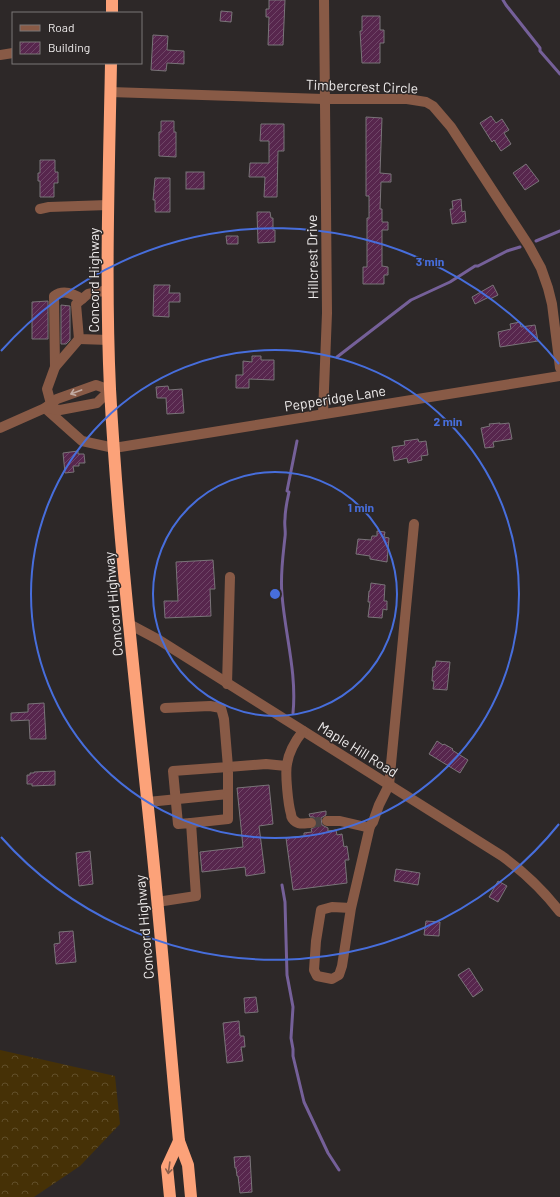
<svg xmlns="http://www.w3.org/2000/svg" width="560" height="1197" font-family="Barlow,sans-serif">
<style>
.forest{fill:url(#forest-crowns)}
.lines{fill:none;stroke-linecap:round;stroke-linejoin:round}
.stream{stroke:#756099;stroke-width:3}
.building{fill:url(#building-hatch);stroke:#797478}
.minor-tunnel{stroke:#4a4545;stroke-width:10;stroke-dasharray:10 5;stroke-linecap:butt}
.minor{stroke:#885a46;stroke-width:10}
.highway{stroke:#fca279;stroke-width:12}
.oneway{stroke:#c1aaa1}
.oneway2{stroke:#8a5f4c}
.ring{fill:none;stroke:#476edc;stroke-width:2}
.labels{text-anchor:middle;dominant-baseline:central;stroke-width:3;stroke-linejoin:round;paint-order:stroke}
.street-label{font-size:14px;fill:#efecec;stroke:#2d2828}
.centre{fill:#476edc;stroke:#2d2828;stroke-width:2}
.ring-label{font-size:12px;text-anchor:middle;font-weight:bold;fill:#476edc;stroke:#2d2828;stroke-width:3;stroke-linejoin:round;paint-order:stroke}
</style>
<defs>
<pattern id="forest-crowns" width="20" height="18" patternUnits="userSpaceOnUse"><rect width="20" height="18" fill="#463106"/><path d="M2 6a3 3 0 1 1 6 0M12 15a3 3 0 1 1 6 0" fill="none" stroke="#614f2a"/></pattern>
<pattern id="building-hatch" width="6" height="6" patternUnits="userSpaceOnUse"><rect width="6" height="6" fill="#57264d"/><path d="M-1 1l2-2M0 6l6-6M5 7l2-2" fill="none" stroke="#6f4667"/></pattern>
</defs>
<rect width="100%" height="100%" fill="#2d2828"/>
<path class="forest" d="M0 1050 115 1076 120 1124 80 1166 34 1197H0Z"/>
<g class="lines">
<g class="stream">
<path d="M503 0 506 5 540 48V51L560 74"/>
<path d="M536 241 560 231"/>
<path d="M337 357 411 300 450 282 475 266H478L507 251 520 247"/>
<path d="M293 713C297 673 285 634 282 595 280 575 283 556 285 537 286 531 284 525 285 519 285 510 287 501 289 492L287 491 297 441"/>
<path d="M282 885 285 902 287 975 293 1007 291 1038 293 1049V1056L304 1102 328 1153 339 1170"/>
</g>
</g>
<g class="building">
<path d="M269 0H285L283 45H268L269 17H266V9H269Z"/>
<path d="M221 11 232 12 231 22 220 21Z"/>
<path d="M362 16H380V30H384V43H380V63H362L360 31H362Z"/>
<path d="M153 35 168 36 167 50 184 51V64L167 63 166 71 151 70Z"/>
<path d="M491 116 496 123 502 119 509 130 504 133 511 144 501 151 494 140 492 142 480 123Z"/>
<path d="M366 117 382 118 380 173 391 174V182H381L380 209H382V222H388V230H382V266L388 267V275H384V284H363V267H367V218H369V196H366Z"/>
<path d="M161 121H174V132H176V157L159 156V132H161Z"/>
<path d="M261 124H284V151H278L277 197H264L265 177H249L250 163H269V141H260Z"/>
<path d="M40 160H55V172H58V183H54V197H40V181H38V173H40Z"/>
<path d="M526 164 539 181 525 190 513 173Z"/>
<rect x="186" y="172" width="18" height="17"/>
<path d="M155 178H170V212H155V200H153Z"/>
<path d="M461 199 462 212 465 211 466 222 452 224 450 209H453L452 201Z"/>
<path d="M257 212H270L271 218H273V230H275V242L258 243Z"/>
<path d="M226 236H238V244H227Z"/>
<path d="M154 285H170L169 293H180V302H169V317L153 316Z"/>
<path d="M493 285 498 295 490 299 489 297 475 304 472 297Z"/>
<path d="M48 301V339H32V302Z"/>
<path d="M61 305 70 306V340L66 344H61Z"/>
<path d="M520 322 521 327 535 325 538 341 500 347 498 332 511 329 510 324Z"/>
<path d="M252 356H261V360H274V380L249 379V388H236V375H243V361L252 362Z"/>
<path d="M168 386 169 390 182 389 184 413 167 414 166 398H157L156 387Z"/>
<path d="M500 423V424L509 423 512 439 493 442 494 447 485 448 481 428 490 426 489 424Z"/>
<path d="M418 439 419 442 426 441 428 455 421 456 422 460 408 463 407 458 394 461 392 447 405 445 404 441Z"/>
<path d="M78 451V454H84L85 463H79V466H73L74 472 65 473 63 453Z"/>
<path d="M377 531 385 532 384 537 389 538 387 562 370 559V556L356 554 358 539 371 540 372 536H377Z"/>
<path d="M213 560 215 589H210L211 616 165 618 164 601H178L176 562Z"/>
<path d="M371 583 385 585 384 601H387V610L383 609 382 618 368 617 370 602H368L369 591H370Z"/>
<path d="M436 661 450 662 447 690 433 689 434 681H432L433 667H435Z"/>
<path d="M44 703 46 739H30L29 720 11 721V713L28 712V704Z"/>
<path d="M437 741 443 745 444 744 453 749 452 750 468 760 460 773 429 754Z"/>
<path d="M55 771V785L32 786V784H27V775H30V773H34V772Z"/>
<path d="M269 785 273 824 259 826 265 873 246 876 245 867 202 872 200 852 243 847 237 788Z"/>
<path d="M326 811V815L321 818 322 825 328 828V831L336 830 337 835 342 834 344 847 347 846 349 860H345L347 883 293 890 286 838 304 836V833L312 832 311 829 317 826V822L314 817H310L309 814Z"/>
<path d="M90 851 93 884 79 886 76 853Z"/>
<path d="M396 869 420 873 418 885 394 881Z"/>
<path d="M498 881 507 886 498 902 489 897Z"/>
<path d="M426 921 440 922 439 936 424 935Z"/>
<path d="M73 931 76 962 56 964 54 944 60 943 59 932Z"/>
<path d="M469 968 483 990 473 997 458 975Z"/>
<path d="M256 997 258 1012 245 1013 244 998Z"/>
<path d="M239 1021 240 1036H244L245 1047H241L243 1061 227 1063 223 1023Z"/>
<path d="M250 1156 252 1192 240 1193 238 1176H237L236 1168H235L234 1157Z"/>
</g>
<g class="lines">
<path class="minor-tunnel" d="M311 823 327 821"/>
<g class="minor">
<path d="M0 55 13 53"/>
<path d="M110 92 324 99H407L426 102 433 106 451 127 529 246 541 268 548 288 552 304 560 368"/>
<path d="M40 209 49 207 108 205"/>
<path d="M108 290 88 294 76 304 79 339 109 340"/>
<path d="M55 367 54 296C64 289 73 294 82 299"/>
<path d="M51 404 47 389 55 367 79 339"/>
<path d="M45 408 82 441 114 448 560 376"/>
<path d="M323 414 327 313 324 0"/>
<path d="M0 428 45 408 57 399 96 385 110 390 97 403 60 410 45 408"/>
<path d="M129 624 159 640 502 856C524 872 543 890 560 912"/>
<path d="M227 684 230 577"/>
<path d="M303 731C295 741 289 751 287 764 285 773 288 804 291 814 291 817 293 820 296 822 300 825 306 823 311 823"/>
<path d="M148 802 228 794V767L266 764 286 766"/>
<path d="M327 821H340L366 827 370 826 373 822 379 805 389 785 414 524"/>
<path d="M191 823 228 819V794"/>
<path d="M157 902 196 896 191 823 178 824 173 771 228 767 224 719 221 708 210 706 165 708"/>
<path d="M351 908 332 907 321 910 316 941 314 970 317 976 332 979 339 975 342 966 351 908 370 826"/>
</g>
<g class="highway">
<path d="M112 13V0"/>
<path d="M111 63C109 172 105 280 110 389 118 535 135 681 150 827 161 932 169 1036 179 1141L188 1165 191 1197"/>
<path d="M170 1197 167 1167 179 1141"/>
</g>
</g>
<defs><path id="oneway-shaft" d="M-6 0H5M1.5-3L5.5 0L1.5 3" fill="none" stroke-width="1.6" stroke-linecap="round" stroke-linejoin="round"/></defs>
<use class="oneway" href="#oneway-shaft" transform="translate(76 392) rotate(160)"/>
<use class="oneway2" href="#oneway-shaft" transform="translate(169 1168) rotate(98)"/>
<g class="ring">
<circle cx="275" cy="594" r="122"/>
<circle cx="275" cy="594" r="244"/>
<path d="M559 824A366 366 0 0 1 1 837M1 351A366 366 0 0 1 559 364"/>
</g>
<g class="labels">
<g class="street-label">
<text transform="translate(362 86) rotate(2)">Timbercrest Circle</text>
<text transform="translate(312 257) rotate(-91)">Hillcrest Drive</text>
<text transform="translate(93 280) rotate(-90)">Concord Highway</text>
<text transform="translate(335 398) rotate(-9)">Pepperidge Lane</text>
<text transform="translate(113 604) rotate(-95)">Concord Highway</text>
<text transform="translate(358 749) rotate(32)">Maple Hill Road</text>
<text transform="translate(144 927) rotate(-95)">Concord Highway</text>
</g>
</g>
<circle cx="275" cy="594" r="6" class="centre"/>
<g class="ring-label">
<text x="430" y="266">3 min</text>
<text x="448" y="426">2 min</text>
<text x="361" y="512">1 min</text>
</g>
<rect x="12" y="12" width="130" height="52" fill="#2d2828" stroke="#7b7676"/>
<rect x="20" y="25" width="20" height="6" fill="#885a46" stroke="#7b7676"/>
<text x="48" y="32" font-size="12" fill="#efecec">Road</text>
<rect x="20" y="42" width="20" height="12" fill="url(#building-hatch)" stroke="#7b7676"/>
<text x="48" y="52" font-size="12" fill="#efecec">Building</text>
</svg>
